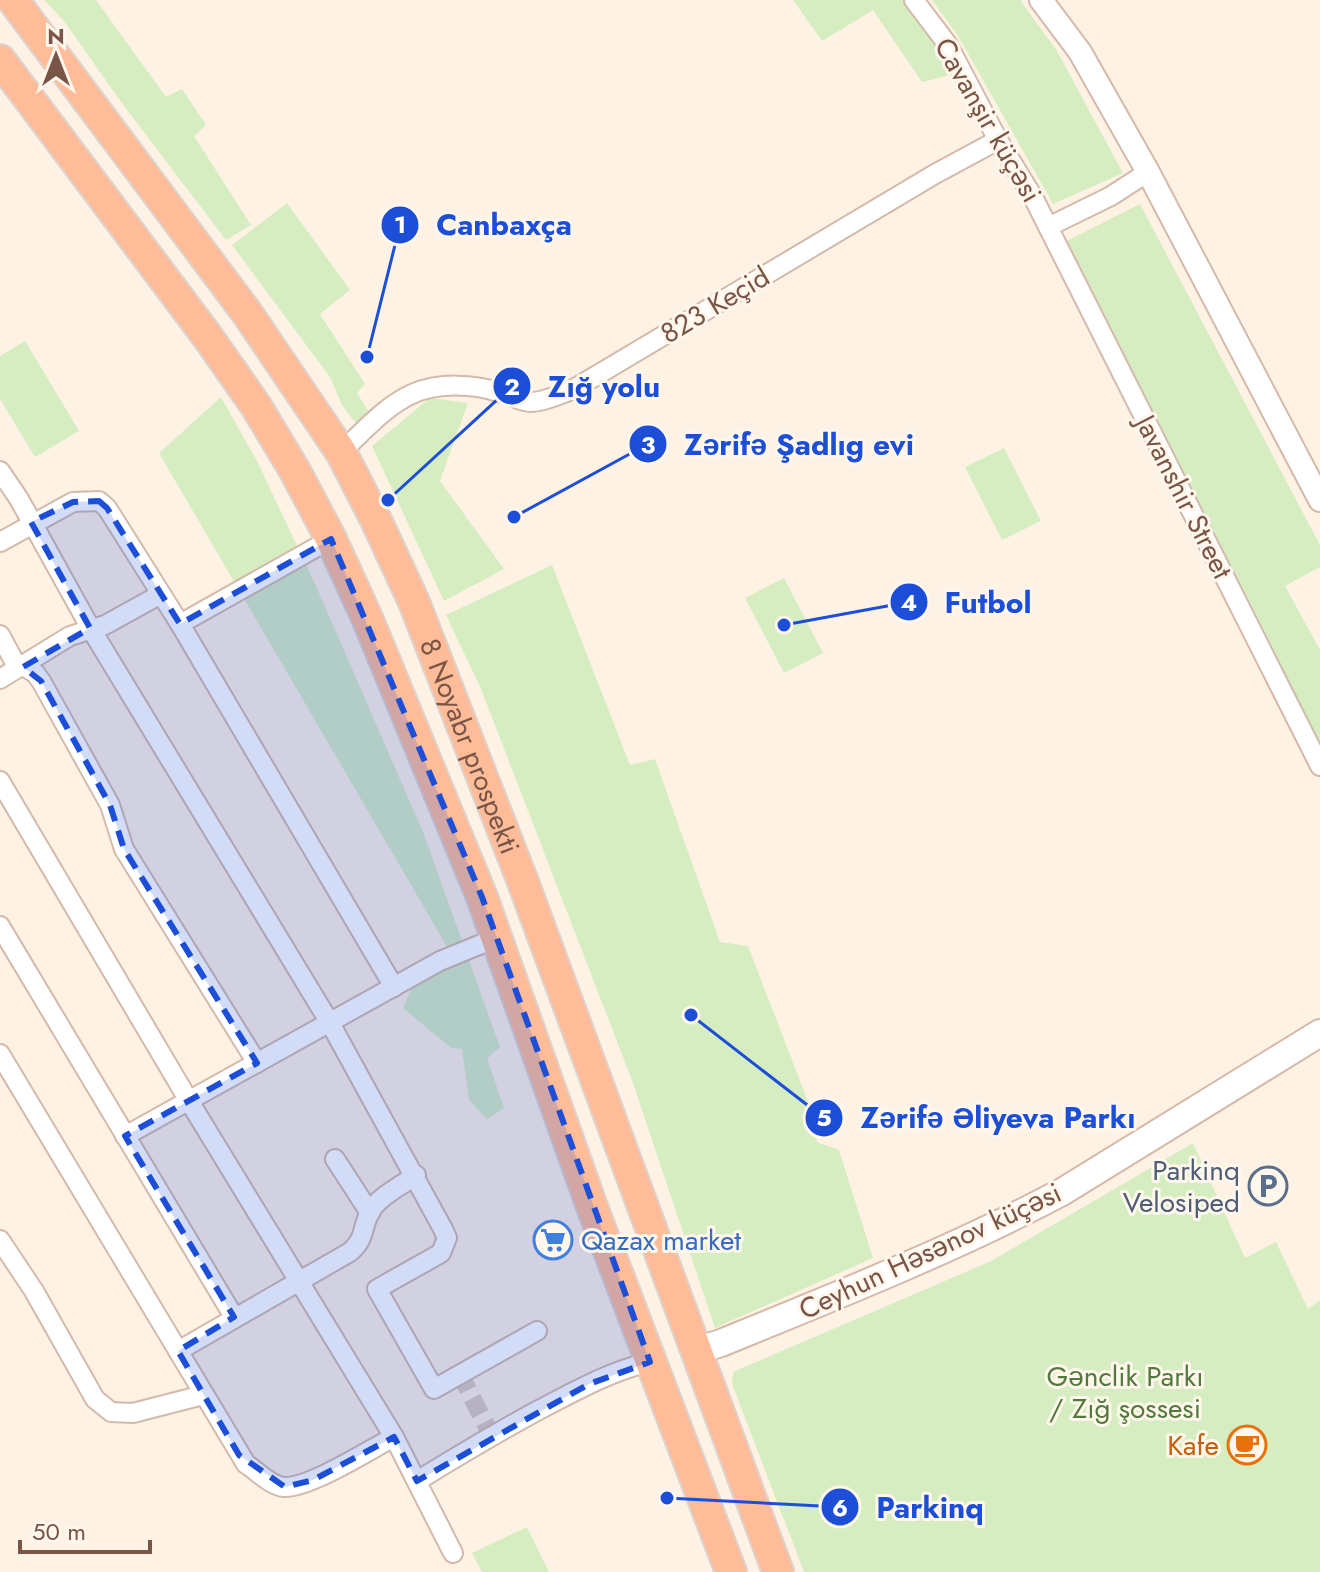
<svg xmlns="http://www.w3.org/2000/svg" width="1320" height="1572" font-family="Jost,sans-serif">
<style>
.green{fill:#d6edc1}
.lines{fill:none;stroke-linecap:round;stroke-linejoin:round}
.minor-tunnel{stroke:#ddcbbd;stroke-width:18;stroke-dasharray:18 9;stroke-linecap:butt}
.minor-casing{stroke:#d3baab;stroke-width:22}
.tertiary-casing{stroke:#d3baab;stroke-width:26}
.secondary-casing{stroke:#d6b9a9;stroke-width:30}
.trunk-casing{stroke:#dcd3cf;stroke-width:34}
.minor{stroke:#fff;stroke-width:18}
.tertiary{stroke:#fff;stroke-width:22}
.secondary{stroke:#fff;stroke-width:26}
.trunk{stroke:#febc98;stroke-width:30}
.marked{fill:#1d4ed8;fill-opacity:0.2;stroke:#1d4ed8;stroke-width:6;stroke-dasharray:16 10;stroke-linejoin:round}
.labels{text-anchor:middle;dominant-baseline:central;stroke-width:6;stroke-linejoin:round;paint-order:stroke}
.street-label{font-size:28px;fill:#795547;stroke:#fff6ec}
.service-label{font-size:28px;fill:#4e5e75;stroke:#fff6ec;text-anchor:end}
.shop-label{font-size:28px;fill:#366cbe;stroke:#fff6ec;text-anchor:start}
.park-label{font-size:28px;fill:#527a3c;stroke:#fff6ec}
.food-label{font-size:28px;fill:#c56008;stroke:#fff6ec;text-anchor:end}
.leader{fill:none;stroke:#1d4ed8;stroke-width:3}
.callout-dot{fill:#1d4ed8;stroke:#fff6ec;stroke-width:3}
.mark-label{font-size:24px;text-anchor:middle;font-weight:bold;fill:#fff}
.callout-label{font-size:30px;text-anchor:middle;font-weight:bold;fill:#1d4ed8;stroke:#fff6ec;stroke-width:6;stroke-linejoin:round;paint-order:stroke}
</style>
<rect width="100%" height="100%" fill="#fef2e4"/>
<g class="green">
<path d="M44 0H96L166 97 182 89 206 125 194 136 251 225 226 240 124 106 64 21Z"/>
<path d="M793 0H904L954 74 922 82 873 10 822 41Z"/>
<path d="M932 0H1020L1057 51 1123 173 1053 204 958 36Z"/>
<path d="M287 203 350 290 320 314 365 384 357 393 370 414 357 425 342 405 330 377 232 245Z"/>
<path d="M1140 204 1320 545V567L1285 586 1320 650V746L1061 244Z"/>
<path d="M25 341 79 431 35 457 0 399V356Z"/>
<path d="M221 397 258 463 316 586 423 832 500 1047 487 1058 504 1108 487 1119 469 1100 462 1049 451 1048 403 1008 413 985 456 962 159 453Z"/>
<path d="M430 398 468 403 440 481 504 569 444 601 372 446Z"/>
<path d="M1004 448 1041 521 1002 540 965 467Z"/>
<path d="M552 565 630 765 655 759 720 942 748 946 814 1117 817 1142 839 1150 873 1258 715 1328 633 1083 481 689 446 615Z"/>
<path d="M784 578 823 653 784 673 745 598Z"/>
<path d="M1193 1143 1245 1258 1276 1242 1308 1309 1320 1300V1572H804L732 1384 733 1372 991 1261Z"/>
<path d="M527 1527 549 1572H482L472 1553Z"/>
</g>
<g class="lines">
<path class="minor-tunnel" d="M460 1374 491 1435"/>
<g class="minor-casing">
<g id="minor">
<path d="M914 0 948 45 998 140 1033 197 1320 766"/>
<path d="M1048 227 1111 196 1148 172"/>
<path d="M341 452C362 433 385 406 412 394 439 382 474 384 502 393 511 396 522 402 531 402 545 402 560 394 572 390L935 174 998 140"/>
<path d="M0 471 19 499 91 629 330 1023 443 1229 447 1238 441 1253 377 1289 434 1389 537 1331"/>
<path d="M0 542 73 502 99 501 107 508 180 624 394 987"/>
<path d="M180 624 331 539"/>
<path d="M0 635 14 661 35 673 41 681 110 805 124 849 257 1063"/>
<path d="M0 679 70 636 105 625 161 594"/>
<path d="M0 781 189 1101 394 1437 453 1553"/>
<path d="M0 926 234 1317"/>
<path d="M0 1054 246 1464C257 1471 271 1486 284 1487 310 1488 369 1450 394 1437"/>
<path d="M125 1136 440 961 496 938"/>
<path d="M335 1159 370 1213"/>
<path d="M0 1240 34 1291 95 1399 111 1412 133 1413 203 1395"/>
<path d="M178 1351 350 1252C366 1238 361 1229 370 1212 379 1196 401 1186 416 1175"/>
<path d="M417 1481C461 1454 506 1427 552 1403 585 1386 615 1370 650 1362"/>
</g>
</g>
<g class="tertiary-casing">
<path id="tertiary" d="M1041 0 1080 52 1148 172 1320 500"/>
</g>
<g class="secondary-casing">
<path id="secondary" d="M695 1351 721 1343C836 1296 952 1250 1062 1192L1320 1033"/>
</g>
<g class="trunk-casing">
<g id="trunk">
<path id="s1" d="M13 0 247 313 341 452 376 520 414 602 523 882 778 1572"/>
<path d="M0 60 207 336 256 406 295 471 331 539 368 620 482 897 591 1204 731 1572"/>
</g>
</g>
<use href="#minor" class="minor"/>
<use href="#tertiary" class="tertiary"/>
<use href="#secondary" class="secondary"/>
<use href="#trunk" class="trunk"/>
</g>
<path class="marked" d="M99 501 107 508 180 624 331 539 482 897 650 1362 589 1384 417 1481 394 1437 313 1480 285 1487 239 1455 178 1351 234 1317 125 1136 257 1063 124 849 110 805 41 681 23 667 90 628 31 522 73 502Z"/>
<defs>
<g id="parking-ring" transform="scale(2)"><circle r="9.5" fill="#fff6ec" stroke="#5c6f8a" stroke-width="1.5"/><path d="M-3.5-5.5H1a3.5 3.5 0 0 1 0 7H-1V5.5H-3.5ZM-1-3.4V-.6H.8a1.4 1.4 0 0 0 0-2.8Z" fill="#5c6f8a"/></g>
<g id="supermarket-ring" transform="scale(2)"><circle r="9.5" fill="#fff6ec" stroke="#3f7fe0" stroke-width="1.5"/><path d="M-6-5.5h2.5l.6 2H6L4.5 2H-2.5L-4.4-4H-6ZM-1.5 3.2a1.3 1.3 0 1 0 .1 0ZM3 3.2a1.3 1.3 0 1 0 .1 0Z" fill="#3f7fe0"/></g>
<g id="cafe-ring" transform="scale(2)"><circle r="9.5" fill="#fff6ec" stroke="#e8710a" stroke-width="1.5"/><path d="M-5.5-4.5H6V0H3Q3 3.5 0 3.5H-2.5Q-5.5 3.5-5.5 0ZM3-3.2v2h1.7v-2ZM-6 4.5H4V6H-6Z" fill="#e8710a"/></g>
</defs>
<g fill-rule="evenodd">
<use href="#parking-ring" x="1268" y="1186"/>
<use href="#supermarket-ring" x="553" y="1240"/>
<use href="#cafe-ring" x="1247" y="1445"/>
</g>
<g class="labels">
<g class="street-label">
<text transform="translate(988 120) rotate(60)">Cavanşir küçəsi</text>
<text transform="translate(715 305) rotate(-31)">823 Keçid</text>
<text transform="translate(1184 497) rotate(63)">Javanshir Street</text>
<text stroke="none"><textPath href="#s1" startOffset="880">8 Noyabr prospekti</textPath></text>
<text transform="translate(930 1251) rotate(-25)">Ceyhun Həsənov küçəsi</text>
</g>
<g class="service-label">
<text x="1240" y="1170">Parkinq<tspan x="1240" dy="32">Velosiped</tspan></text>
</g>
<g class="shop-label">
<text x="581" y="1240">Qazax market</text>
</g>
<g class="park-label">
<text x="1125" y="1376">Gənclik Parkı<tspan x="1125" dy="32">/ Zığ şossesi</tspan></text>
</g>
<g class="food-label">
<text x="1219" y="1445">Kafe</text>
</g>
</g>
<path class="leader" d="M367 357L400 225M388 500L512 386M514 517L648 444M784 625L909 602M691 1015L824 1118M667 1498L840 1507"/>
<g class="callout-dot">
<circle cx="367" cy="357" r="8"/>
<circle cx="388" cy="500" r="8"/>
<circle cx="514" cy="517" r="8"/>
<circle cx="784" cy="625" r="8"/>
<circle cx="691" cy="1015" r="8"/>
<circle cx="667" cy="1498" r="8"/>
<circle cx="400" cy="225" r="20"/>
<circle cx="512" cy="386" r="20"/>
<circle cx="648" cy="444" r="20"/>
<circle cx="909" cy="602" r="20"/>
<circle cx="824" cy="1118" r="20"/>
<circle cx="840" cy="1507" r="20"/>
</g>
<g class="mark-label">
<text x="400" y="233">1</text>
<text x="512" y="395">2</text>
<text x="648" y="453">3</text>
<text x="909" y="611">4</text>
<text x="824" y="1126">5</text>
<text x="840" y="1516">6</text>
</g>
<g class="callout-label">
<text x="504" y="235">Canbaxça</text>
<text x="604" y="397">Zığ yolu</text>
<text x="799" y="455">Zərifə Şadlıg evi</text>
<text x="988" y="613">Futbol</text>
<text x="998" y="1128">Zərifə Əliyeva Parkı</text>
<text x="930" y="1518">Parkinq</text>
</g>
<g transform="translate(56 56)" stroke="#fff6ec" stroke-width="6" paint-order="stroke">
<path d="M0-6L14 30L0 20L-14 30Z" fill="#795547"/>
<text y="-12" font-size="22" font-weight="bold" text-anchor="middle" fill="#795547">N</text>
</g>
<path d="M20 1540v12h130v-12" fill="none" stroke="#795547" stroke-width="4"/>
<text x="32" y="1540" font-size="24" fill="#795547" stroke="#fff6ec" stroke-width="6" paint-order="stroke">50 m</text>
</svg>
